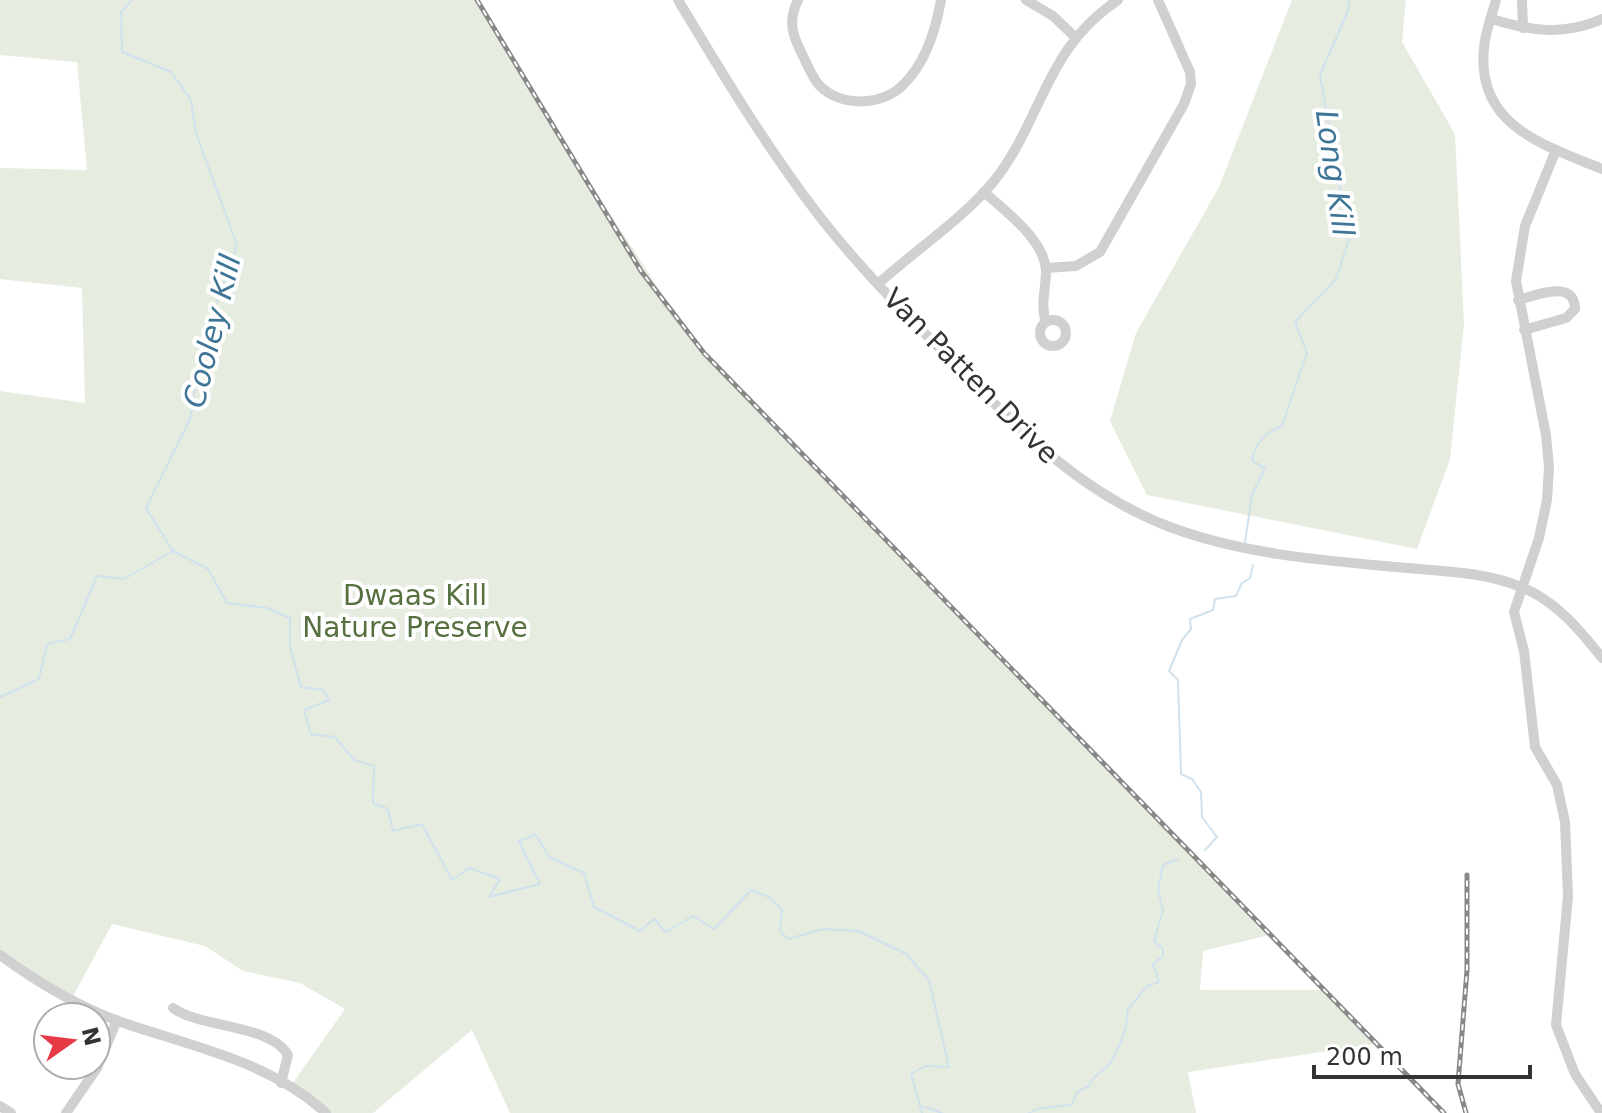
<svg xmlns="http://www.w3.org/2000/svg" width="1602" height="1113" font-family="'DejaVu Sans',sans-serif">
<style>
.green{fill:#e6ecdf}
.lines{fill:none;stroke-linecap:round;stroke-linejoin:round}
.stream{stroke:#cfe2ee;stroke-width:2}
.minor{stroke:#d0d0d0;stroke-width:10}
.rail-casing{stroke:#888;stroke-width:5}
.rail{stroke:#fff;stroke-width:2;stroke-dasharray:6;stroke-linecap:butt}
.labels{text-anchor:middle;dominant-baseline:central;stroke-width:8;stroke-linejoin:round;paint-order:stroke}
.street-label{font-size:28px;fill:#333;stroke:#fff}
.park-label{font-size:28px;fill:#56703f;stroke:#fff}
.water-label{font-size:30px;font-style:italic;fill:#3f7597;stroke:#fff}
</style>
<rect width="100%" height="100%" fill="#fff"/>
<g class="green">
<path d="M0 0H476L532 93 688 334 798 451 1269 935 1203 951 1200 990H1323L1375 1044 1188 1072 1196 1113H510L472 1030 373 1113H326L290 1087 345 1009 300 983 243 971 205 946 112 924 71 1000 0 954V391L85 403 82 288 0 279V168L87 170 77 62 0 55Z"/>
<path d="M1292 0H1406L1402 42 1455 134 1464 324 1450 459 1417 549 1147 495 1110 421 1136 333 1219 187Z"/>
</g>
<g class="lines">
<g class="stream">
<path d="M132 0 121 12 122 52 171 72 191 100 196 133 237 245 203 343 190 419 146 508 173 551 208 569 227 603 267 608 290 618V647L301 687 324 690 329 700 304 710 311 734 335 737 354 760 374 766 373 803 388 809 393 831 422 824 452 880 469 868 500 879 489 897 540 884 519 841 536 835 549 857 584 873 594 907 640 931 654 919 666 932 693 916 714 929 751 890 769 897 782 910 780 931 788 939 824 929 859 931 906 954 929 980 949 1067 925 1066 911 1074 922 1113"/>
<path d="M1245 542 1252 495 1265 468 1252 461C1254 444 1266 432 1282 426L1307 353 1295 322 1336 279 1349 239 1320 75 1348 11 1349 0"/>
<path d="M0 697 39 679 47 644 70 639 97 576 124 579 173 551"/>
<path d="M1205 850 1217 837 1202 817 1201 792 1192 779 1181 774 1178 680 1169 671 1182 640 1191 629 1190 619 1213 610 1215 599 1236 596 1242 583 1250 578 1253 565"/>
<path d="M922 1106 942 1113"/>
<path d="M1029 1113C1044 1104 1057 1109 1072 1104L1077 1092 1089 1086C1094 1073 1103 1073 1110 1063 1119 1050 1129 1024 1127 1011L1147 986 1159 982 1153 964 1163 956V949L1154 941 1163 910 1158 890 1163 865 1178 859"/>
</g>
<g class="minor">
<path d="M678 0C722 73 765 145 817 213 860 269 910 318 960 369 1022 433 1085 495 1170 527 1242 554 1320 560 1396 567 1437 571 1482 571 1521 587 1555 600 1580 630 1602 658"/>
<path d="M798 0C787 22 793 37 804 58 808 67 813 78 819 85 841 108 883 106 904 84 925 63 936 29 941 0"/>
<path d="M1026 0 1053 16 1076 38"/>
<path d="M1496 0C1492 15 1485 32 1484 48 1476 126 1544 145 1602 169"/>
<path d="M1522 0 1523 28"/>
<path d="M1492 19C1530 31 1564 36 1602 19"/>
<path d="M1556 150 1525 226 1516 281 1546 435 1549 467 1547 500 1539 538 1514 612 1524 651 1535 747 1557 785 1565 822 1568 896 1556 1025 1575 1074 1601 1113"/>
<path d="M984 192C1005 211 1045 240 1046 271 1046 288 1040 305 1046 322"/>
<path d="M1046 268 1076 266 1100 252 1184 104 1191 84 1190 72 1158 0"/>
<path d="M878 284C914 251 964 218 994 181 1043 119 1045 48 1118 0"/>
<path d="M1518 300C1537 295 1574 279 1575 309L1566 318 1524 330"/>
<circle cx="1053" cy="333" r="13"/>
<path d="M0 955C37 982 75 1005 118 1021 189 1046 268 1060 326 1113"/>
<path d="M173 1008C200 1028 270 1024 288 1055L281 1083"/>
<path d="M0 1106 11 1113"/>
<path d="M66 1113 97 1068 117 1020"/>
</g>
<g class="rail-casing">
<g id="rail">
<path d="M477 0 641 271 704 353 1444 1113"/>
<path d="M1466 1113 1458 1084 1467 970V875"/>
</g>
</g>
<use href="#rail" class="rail"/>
</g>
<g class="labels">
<g class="street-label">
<text transform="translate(971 376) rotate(45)">Van Patten Drive</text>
</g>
<g class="park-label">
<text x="415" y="595">Dwaas Kill<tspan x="415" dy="32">Nature Preserve</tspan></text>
</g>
<g class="water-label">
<text transform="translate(1335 173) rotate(82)">Long Kill</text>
<text transform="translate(212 331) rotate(-76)">Cooley Kill</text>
</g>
</g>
<g transform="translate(72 1041) rotate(76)"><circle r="38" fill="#ffffff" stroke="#adadad" stroke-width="2"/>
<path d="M0-6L14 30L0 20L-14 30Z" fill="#e63946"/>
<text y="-12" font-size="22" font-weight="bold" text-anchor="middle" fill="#333333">N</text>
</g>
<path d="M1314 1065v12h216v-12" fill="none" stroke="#333333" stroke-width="4"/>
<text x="1326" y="1065" font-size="24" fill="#333333" stroke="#ffffff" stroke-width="6" paint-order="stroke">200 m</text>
</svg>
